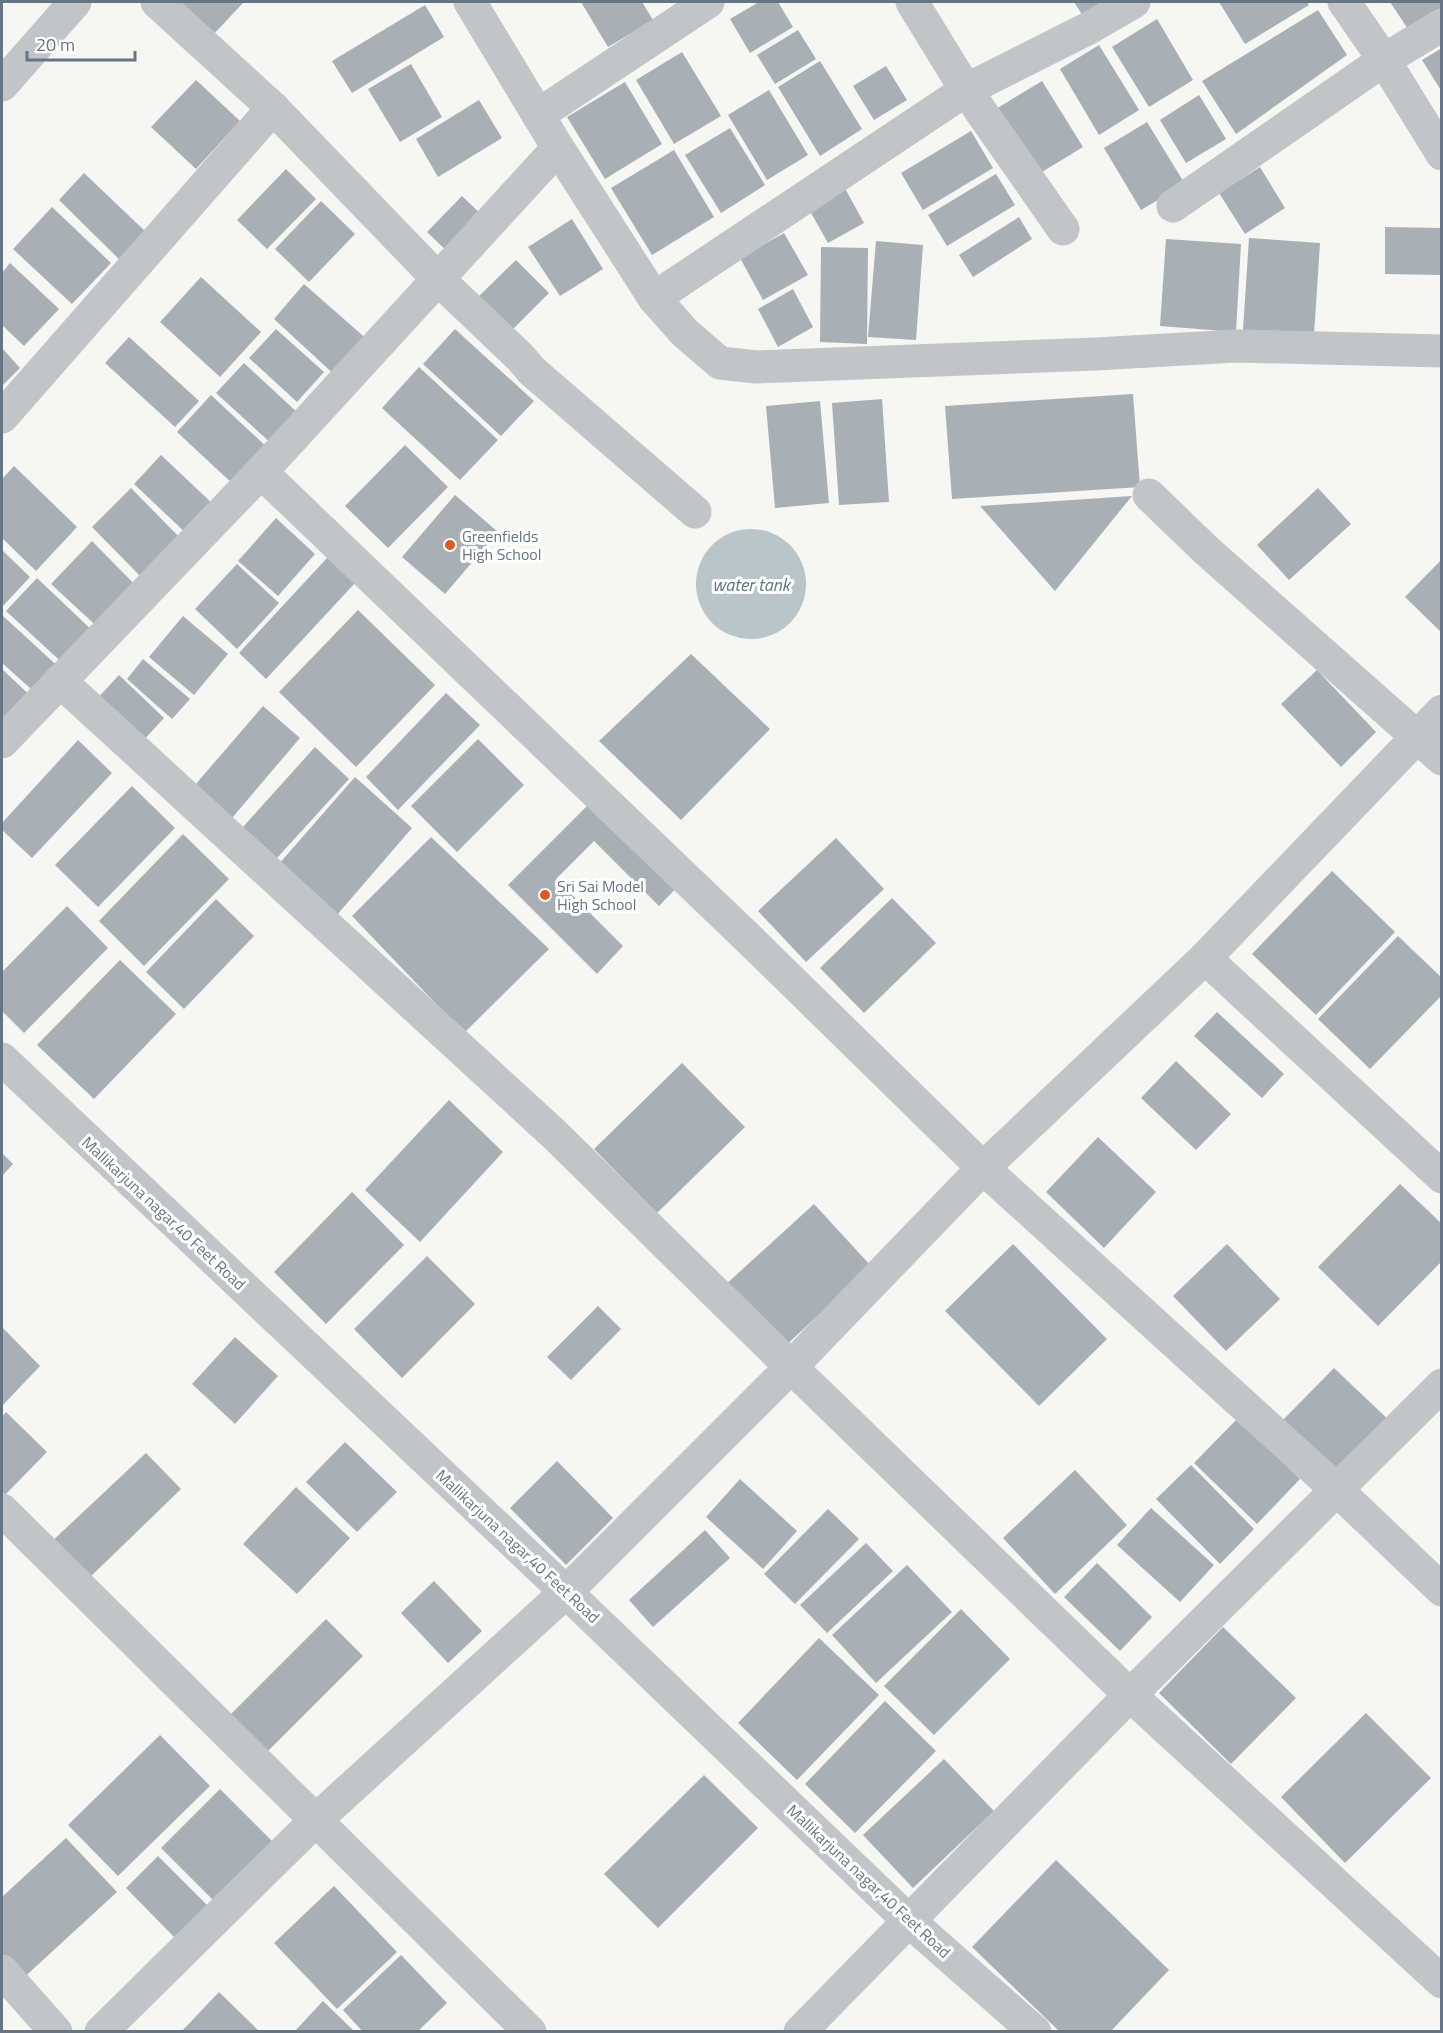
<svg xmlns="http://www.w3.org/2000/svg" width="1443" height="2033" font-family="'Titillium Web',sans-serif">
<style>
.water{fill:#b9c5c9}
.building{fill:#a8b0b6}
.lines{fill:none;stroke-linecap:round;stroke-linejoin:round}
.minor{stroke:#c1c5c8;stroke-width:33}
.poi-dot{fill:#e45625;stroke:#fff;stroke-width:2}
.labels{text-anchor:middle;dominant-baseline:central;stroke-width:6;stroke-linejoin:round;paint-order:stroke}
.poi-label{font-size:16px;fill:#657584;stroke:#fff;text-anchor:start}
.street-label{font-size:16px;fill:#657584;stroke:#fff}
.water-label{font-size:18px;font-style:italic;fill:#607780;stroke:#fff}
</style>
<rect width="100%" height="100%" fill="#f6f6f3"/>
<circle class="water" cx="751" cy="584" r="55"/>
<g class="building">
<path d="M170 2H244L209 39Z"/>
<path d="M581 2H642L653 20 608 47Z"/>
<path d="M759 2H778L793 27 750 53 730 19Z"/>
<path d="M1074 2H1114L1085 19Z"/>
<path d="M1219 2H1307L1309 5 1245 44Z"/>
<path d="M1390 2H1442V7L1408 29Z"/>
<path d="M425 5 444 37 352 93 332 61Z"/>
<path d="M1318 10 1347 55 1236 134 1202 81Z"/>
<path d="M1157 19 1193 80 1149 107 1112 47Z"/>
<path d="M798 30 816 59 775 84 757 55Z"/>
<path d="M1099 45 1139 110 1099 135 1060 69Z"/>
<path d="M1442 48V92L1422 60Z"/>
<path d="M682 52 721 116 674 144 636 80Z"/>
<path d="M820 61 862 129 820 156 778 87Z"/>
<path d="M411 64 442 117 400 142 368 89Z"/>
<path d="M886 66 907 100 874 120 853 86Z"/>
<path d="M196 80 240 121 196 169 151 127Z"/>
<path d="M1042 81 1083 147 1037 175 996 109Z"/>
<path d="M625 82 662 144 605 179 567 117Z"/>
<path d="M769 90 808 155 767 180 728 115Z"/>
<path d="M1199 95 1226 139 1186 163 1160 120Z"/>
<path d="M479 100 502 138 438 177 416 139Z"/>
<path d="M1147 122 1185 184 1141 210 1104 148Z"/>
<path d="M730 128 765 185 721 213 685 155Z"/>
<path d="M971 131 993 168 923 210 901 173Z"/>
<path d="M674 150 714 217 652 255 611 188Z"/>
<path d="M1260 167 1285 208 1245 234 1219 193Z"/>
<path d="M286 169 316 199 267 249 237 220Z"/>
<path d="M84 173 147 233 121 261 59 200Z"/>
<path d="M996 174 1015 205 947 246 928 215Z"/>
<path d="M842 183 864 223 828 243 806 204Z"/>
<path d="M462 196 485 218 450 254 427 232Z"/>
<path d="M321 201 355 234 309 282 275 249Z"/>
<path d="M52 207 111 263 72 304 13 249Z"/>
<path d="M1019 217 1032 239 973 277 959 255Z"/>
<path d="M572 219 603 269 560 296 528 247Z"/>
<path d="M1385 227 1442 228V275L1385 274Z"/>
<path d="M784 233 808 275 763 300 740 258Z"/>
<path d="M1249 238 1320 243 1314 335 1243 330Z"/>
<path d="M1166 239 1241 244 1236 332 1160 326Z"/>
<path d="M876 241 923 245 916 340 868 337Z"/>
<path d="M821 247 868 248 867 344 820 342Z"/>
<path d="M516 260 549 293 510 332 477 298Z"/>
<path d="M10 263 59 309 24 346 2 325V273Z"/>
<path d="M201 277 261 332 220 377 160 322Z"/>
<path d="M304 284 370 342 338 378 274 319Z"/>
<path d="M793 289 813 327 778 347 758 309Z"/>
<path d="M276 329 324 372 297 402 249 358Z"/>
<path d="M455 329 534 401 501 436 423 364Z"/>
<path d="M129 337 199 401 175 427 105 363Z"/>
<path d="M2 348 20 368 2 386Z"/>
<path d="M244 363 300 415 273 445 216 393Z"/>
<path d="M419 367 498 440 460 480 382 408Z"/>
<path d="M1133 394 1140 487 952 499 945 406Z"/>
<path d="M211 395 269 449 235 486 177 432Z"/>
<path d="M882 399 889 502 839 505 832 403Z"/>
<path d="M820 401 829 503 775 508 766 406Z"/>
<path d="M405 445 448 487 388 548 345 506Z"/>
<path d="M161 455 215 506 188 535 134 484Z"/>
<path d="M14 466 77 527 36 571 2 538V479Z"/>
<path d="M131 488 186 544 146 582 92 527Z"/>
<path d="M1318 488 1351 524 1289 580 1257 545Z"/>
<path d="M455 495 498 532 445 594 402 557Z"/>
<path d="M1132 496 1055 591 980 506Z"/>
<path d="M276 518 315 554 278 596 238 561Z"/>
<path d="M92 541 143 593 104 633 51 584Z"/>
<path d="M2 550 30 577 2 607Z"/>
<path d="M328 557 355 583 266 679 239 653Z"/>
<path d="M1442 559V633L1405 597Z"/>
<path d="M237 564 279 603 237 649 195 609Z"/>
<path d="M37 578 97 635 68 668 6 611Z"/>
<path d="M358 610 435 685 356 767 279 692Z"/>
<path d="M3 616 63 671 39 696 2 663V617Z"/>
<path d="M183 616 228 654 194 695 149 657Z"/>
<path d="M691 654 770 729 681 820 599 741Z"/>
<path d="M143 659 190 699 172 719 127 679Z"/>
<path d="M2 669 36 701 2 726Z"/>
<path d="M1317 670 1376 732 1341 767 1281 704Z"/>
<path d="M119 675 164 718 140 744 95 701Z"/>
<path d="M446 693 480 725 398 810 366 777Z"/>
<path d="M263 706 300 738 232 818 195 785Z"/>
<path d="M478 739 524 785 457 852 411 806Z"/>
<path d="M78 740 112 773 32 858 2 830V823Z"/>
<path d="M315 747 349 779 277 858 243 827Z"/>
<path d="M355 777 412 828 336 916 278 865Z"/>
<path d="M132 786 175 828 98 907 55 865Z"/>
<path d="M595 798 680 884 659 906 594 841 556 879 623 946 597 974 508 885Z"/>
<path d="M183 834 229 879 144 966 99 921Z"/>
<path d="M431 837 549 949 464 1033 352 916Z"/>
<path d="M836 838 884 889 806 962 758 911Z"/>
<path d="M1332 871 1395 932 1316 1015 1252 954Z"/>
<path d="M892 898 936 943 864 1013 820 968Z"/>
<path d="M216 899 254 936 184 1009 146 972Z"/>
<path d="M67 906 108 948 24 1033 2 1011V972Z"/>
<path d="M1398 936 1442 978V995L1370 1069 1318 1019Z"/>
<path d="M120 960 176 1014 94 1099 37 1045Z"/>
<path d="M1217 1012 1284 1074 1262 1098 1194 1036Z"/>
<path d="M1176 1061 1231 1114 1196 1150 1141 1098Z"/>
<path d="M682 1063 745 1127 657 1213 594 1149Z"/>
<path d="M449 1100 503 1152 420 1242 365 1190Z"/>
<path d="M1098 1137 1156 1192 1104 1248 1046 1192Z"/>
<path d="M2 1153 13 1164 2 1176Z"/>
<path d="M1400 1184 1442 1224V1261L1378 1326 1318 1267Z"/>
<path d="M352 1192 404 1245 326 1324 274 1272Z"/>
<path d="M814 1204 871 1266 781 1350 723 1287Z"/>
<path d="M1013 1244 1107 1339 1039 1406 945 1311Z"/>
<path d="M1227 1244 1280 1299 1226 1351 1173 1296Z"/>
<path d="M427 1256 475 1304 402 1378 354 1329Z"/>
<path d="M598 1306 621 1329 571 1380 547 1357Z"/>
<path d="M2 1327 40 1366 2 1406Z"/>
<path d="M235 1337 278 1376 235 1424 192 1384Z"/>
<path d="M1334 1368 1394 1425 1341 1480 1281 1422Z"/>
<path d="M6 1412 47 1452 5 1495 2 1491V1417Z"/>
<path d="M1238 1418 1300 1479 1257 1524 1194 1463Z"/>
<path d="M345 1442 397 1492 357 1532 306 1482Z"/>
<path d="M146 1453 181 1489 83 1584 47 1546Z"/>
<path d="M557 1461 613 1518 566 1565 510 1508Z"/>
<path d="M1191 1465 1254 1529 1220 1564 1156 1499Z"/>
<path d="M1075 1470 1127 1525 1055 1594 1003 1538Z"/>
<path d="M740 1479 797 1531 763 1569 706 1517Z"/>
<path d="M296 1487 350 1538 297 1594 243 1544Z"/>
<path d="M1151 1508 1214 1565 1180 1602 1117 1545Z"/>
<path d="M828 1509 859 1539 795 1604 764 1574Z"/>
<path d="M705 1530 730 1558 653 1627 629 1600Z"/>
<path d="M866 1543 893 1571 827 1633 800 1605Z"/>
<path d="M1097 1563 1152 1617 1120 1651 1064 1597Z"/>
<path d="M907 1565 952 1612 876 1683 832 1635Z"/>
<path d="M434 1581 482 1631 448 1663 401 1613Z"/>
<path d="M961 1609 1010 1659 934 1735 884 1686Z"/>
<path d="M326 1619 363 1656 262 1757 225 1720Z"/>
<path d="M1223 1627 1296 1698 1231 1764 1159 1693Z"/>
<path d="M819 1638 879 1695 797 1780 738 1723Z"/>
<path d="M885 1701 936 1751 855 1833 805 1784Z"/>
<path d="M1366 1713 1431 1778 1345 1863 1281 1797Z"/>
<path d="M160 1735 210 1786 118 1876 68 1825Z"/>
<path d="M944 1759 994 1811 913 1888 863 1835Z"/>
<path d="M704 1775 758 1828 658 1928 604 1874Z"/>
<path d="M220 1789 278 1847 218 1905 161 1848Z"/>
<path d="M66 1838 117 1892 19 1982 2 1962V1897Z"/>
<path d="M158 1856 216 1914 183 1946 126 1888Z"/>
<path d="M1056 1860 1169 1970 1110 2032H1060L972 1947Z"/>
<path d="M334 1886 397 1952 337 2009 274 1943Z"/>
<path d="M401 1955 447 2003 417 2032H363L343 2010Z"/>
<path d="M219 1992 260 2032H181Z"/>
<path d="M323 2001 355 2032H294Z"/>
</g>
<g class="lines">
<g class="minor">
<path d="M157 2 273 108 438 279 520 357 532 371 695 512"/>
<path d="M470 2 558 148 654 298 685 333 720 363 756 367 1096 354 1236 346 1442 351"/>
<path d="M912 2 966 90 1063 229"/>
<path d="M1344 2 1384 60 1442 154"/>
<path d="M2 85 75 2"/>
<path d="M538 115 708 2"/>
<path d="M1173 206 1384 60 1442 25"/>
<path d="M654 298 966 90 1089 28 1134 2"/>
<path d="M2 417 273 108"/>
<path d="M261 472 749 939 983 1168 1337 1490 1442 1590"/>
<path d="M1149 495 1206 550 1442 759"/>
<path d="M60 681 555 1135 791 1367 1130 1695 1442 1982"/>
<path d="M2 742 261 472 558 148"/>
<path d="M1205 958 1442 1177"/>
<path d="M2 1059 566 1592 909 1921 1035 2032"/>
<path d="M2 1510 530 2032"/>
<path d="M2 1971 56 2032"/>
<path d="M101 2032 317 1819 566 1592 791 1367 983 1168 1205 958 1442 711"/>
<path d="M800 2032 1130 1695 1442 1385"/>
</g>
</g>
<g class="poi-dot">
<circle cx="450" cy="545" r="6"/>
<circle cx="545" cy="895" r="6"/>
</g>
<g class="labels">
<g class="poi-label">
<text x="462" y="536">Greenfields<tspan x="462" dy="18">High School</tspan></text>
<text x="557" y="886">Sri Sai Model<tspan x="557" dy="18">High School</tspan></text>
</g>
<g class="street-label">
<text transform="translate(164 1213) rotate(43)">Mallikarjuna nagar,40 Feet Road</text>
<text transform="translate(518 1546) rotate(43)">Mallikarjuna nagar,40 Feet Road</text>
<text transform="translate(869 1881) rotate(43)">Mallikarjuna nagar,40 Feet Road</text>
</g>
<g class="water-label">
<text x="751" y="584">water tank</text>
</g>
</g>
<rect width="1443" height="2033" fill="none" stroke="#657584" stroke-width="6"/>
<path d="M27 51v9h108v-9" fill="none" stroke="#657584" stroke-width="3"/>
<text x="36" y="51" font-size="18" fill="#657584" stroke="#ffffff" stroke-width="4.5" paint-order="stroke">20 m</text>
</svg>
